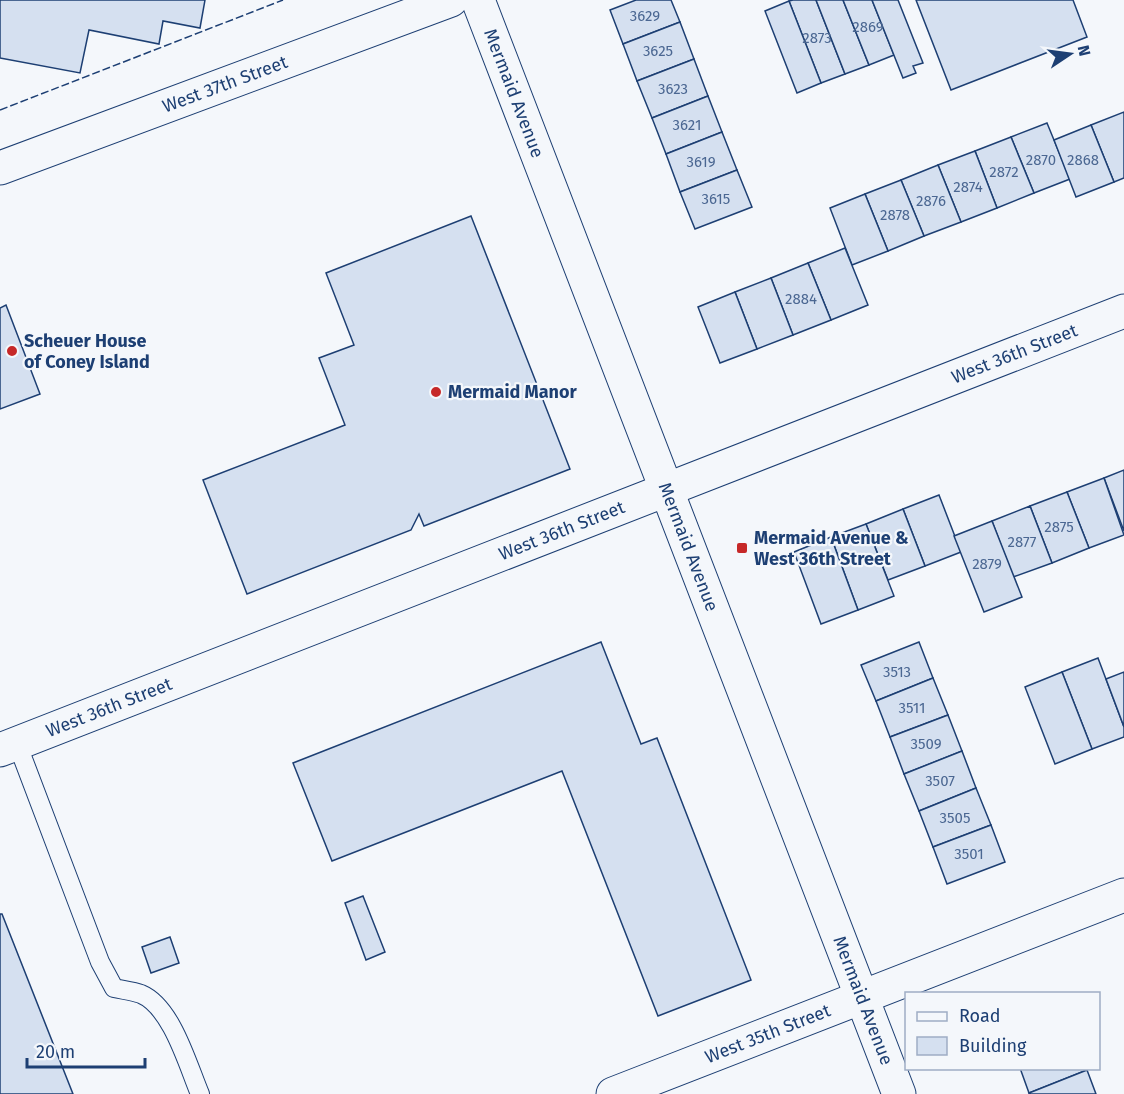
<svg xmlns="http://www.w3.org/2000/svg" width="1124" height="1094" font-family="'Fira Sans',sans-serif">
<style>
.building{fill:#d5e0f0;stroke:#1d3f73;stroke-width:1.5}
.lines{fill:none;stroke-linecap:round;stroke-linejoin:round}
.service-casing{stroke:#1d3f73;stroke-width:20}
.minor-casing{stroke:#1d3f73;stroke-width:35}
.service{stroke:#f4f7fb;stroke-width:18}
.minor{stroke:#f4f7fb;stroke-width:33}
.fence{stroke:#1d3f73;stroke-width:1.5;stroke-dasharray:8 3;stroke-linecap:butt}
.poi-dot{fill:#c62828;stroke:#f4f7fb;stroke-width:2}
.labels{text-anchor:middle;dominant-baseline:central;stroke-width:4.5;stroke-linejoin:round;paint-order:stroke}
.number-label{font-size:15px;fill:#4b6792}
.street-label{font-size:18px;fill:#1d3f73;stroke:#f4f7fb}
.poi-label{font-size:18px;font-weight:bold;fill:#1d3f73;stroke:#f4f7fb;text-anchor:start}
</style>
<rect width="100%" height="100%" fill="#f4f7fb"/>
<g class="building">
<path d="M0 0H205L200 28 163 21 159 44 89 30 80 73 0 58Z"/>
<path d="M636 0H671L680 22 623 44 610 10Z"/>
<path d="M793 0H816L845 74 821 83 789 1Z"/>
<path d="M816 0H843L869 65 845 74Z"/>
<path d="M843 0H872L894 55 869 65Z"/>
<path d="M872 0H898L923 63 913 66 916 73 903 78Z"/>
<path d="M916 0H1073L1087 37 951 90Z"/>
<path d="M789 1 821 83 797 93 765 11Z"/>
<path d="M680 22 694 59 637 81 623 44Z"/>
<path d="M694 59 708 96 652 118 637 81Z"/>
<path d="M708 96 722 132 666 154 652 118Z"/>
<path d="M1124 112V178L1114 182 1091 125Z"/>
<path d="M1047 123 1070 179 1034 193 1011 137Z"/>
<path d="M1091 125 1114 182 1076 197 1054 140Z"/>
<path d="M722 132 737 170 680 192 666 154Z"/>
<path d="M1011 137 1034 193 997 208 975 151Z"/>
<path d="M975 151 997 208 961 222 938 165Z"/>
<path d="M938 165 961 222 924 236 901 180Z"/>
<path d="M737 170 752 207 695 229 680 192Z"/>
<path d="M901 180 924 236 888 251 865 194Z"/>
<path d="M865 194 888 251 852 265 830 208Z"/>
<path d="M471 216 570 469 424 526 419 514 411 530 247 594 203 480 345 425 319 358 354 345 326 273Z"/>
<path d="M845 248 868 305 831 320 808 263Z"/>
<path d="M808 263 831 320 793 335 771 278Z"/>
<path d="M771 278 793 335 757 349 735 292Z"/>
<path d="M735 292 757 349 720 363 698 307Z"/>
<path d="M6 305 40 394 0 409V308Z"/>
<path d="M1124 470V531L1104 478Z"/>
<path d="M1104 478 1124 535 1089 548 1067 492Z"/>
<path d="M1067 492 1089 548 1052 563 1030 506Z"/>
<path d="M939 495 961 552 925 566 903 509Z"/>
<path d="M1030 506 1052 563 1013 577 992 521Z"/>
<path d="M903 509 925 566 888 580 866 524Z"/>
<path d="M992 521 1022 597 984 612 954 536Z"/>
<path d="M866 524 894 596 858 610 831 537Z"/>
<path d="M831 537 858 610 821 624 794 552Z"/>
<path d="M601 642 641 744 657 738 751 980 658 1016 562 771 332 861 293 763Z"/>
<path d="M919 642 933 678 876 701 861 665Z"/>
<path d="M1098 658 1124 727V737L1092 749 1062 672Z"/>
<path d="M1062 672 1092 749 1055 764 1025 687Z"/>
<path d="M1124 672V727L1106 679Z"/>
<path d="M933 678 948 715 890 737 876 701Z"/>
<path d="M948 715 962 751 904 774 890 737Z"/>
<path d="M962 751 976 788 919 811 904 774Z"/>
<path d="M976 788 991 825 933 847 919 811Z"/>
<path d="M991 825 1005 862 947 884 933 847Z"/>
<path d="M363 896 385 952 366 960 345 903Z"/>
<path d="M0 914H2L73 1094H0Z"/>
<path d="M170 937 179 963 151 973 142 947Z"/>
<path d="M1020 1068H1087V1070L1029 1093Z"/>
<path d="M1087 1070 1096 1094H1030L1029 1093Z"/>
</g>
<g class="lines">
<g class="service-casing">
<path id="service" d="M17 743 100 962 114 988C123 990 133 991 141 994 172 1007 188 1066 200 1094"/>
</g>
<g class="minor-casing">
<g id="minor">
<path id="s1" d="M478 0 899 1094"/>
<path id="s2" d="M0 168 451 0"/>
<path id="s3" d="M0 750 1124 311"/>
<path id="s4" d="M613 1094 1124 895"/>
</g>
</g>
<use href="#service" class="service"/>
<use href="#minor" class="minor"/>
<path class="fence" d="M0 110 283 0"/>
</g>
<g class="poi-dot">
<circle cx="12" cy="351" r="6"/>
<circle cx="436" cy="392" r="6"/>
<rect x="736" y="542" width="12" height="12" rx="3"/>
</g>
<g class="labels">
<g class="number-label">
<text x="645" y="16">3629</text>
<text x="868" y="27">2869</text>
<text x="817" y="38">2873</text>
<text x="658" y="51">3625</text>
<text x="673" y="89">3623</text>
<text x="687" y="125">3621</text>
<text x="1041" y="160">2870</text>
<text x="1083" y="160">2868</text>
<text x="701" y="162">3619</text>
<text x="1004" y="172">2872</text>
<text x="968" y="187">2874</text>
<text x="716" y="199">3615</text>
<text x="931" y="201">2876</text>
<text x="895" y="215">2878</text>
<text x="801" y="299">2884</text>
<text x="1059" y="527">2875</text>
<text x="1022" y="542">2877</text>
<text x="987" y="564">2879</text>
<text x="897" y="672">3513</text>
<text x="912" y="708">3511</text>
<text x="926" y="744">3509</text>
<text x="940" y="781">3507</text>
<text x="955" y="818">3505</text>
<text x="969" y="854">3501</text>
</g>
<g class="street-label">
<text stroke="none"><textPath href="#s2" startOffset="240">West 37th Street</textPath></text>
<text stroke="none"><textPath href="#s1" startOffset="100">Mermaid Avenue</textPath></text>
<text stroke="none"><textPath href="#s3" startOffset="1089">West 36th Street</textPath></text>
<text stroke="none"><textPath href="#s3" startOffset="603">West 36th Street</textPath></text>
<text stroke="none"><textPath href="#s1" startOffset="586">Mermaid Avenue</textPath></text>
<text stroke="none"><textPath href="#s3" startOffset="117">West 36th Street</textPath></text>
<text stroke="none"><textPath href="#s1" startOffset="1072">Mermaid Avenue</textPath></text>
<text stroke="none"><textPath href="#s4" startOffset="166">West 35th Street</textPath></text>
</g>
<g class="poi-label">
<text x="24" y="341">Scheuer House<tspan x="24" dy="21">of Coney Island</tspan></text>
<text x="448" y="392">Mermaid Manor</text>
<text x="754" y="538">Mermaid Avenue &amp;<tspan x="754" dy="21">West 36th Street</tspan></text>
</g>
</g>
<rect x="905" y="992" width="195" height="78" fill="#f4f7fb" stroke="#9eadc5" stroke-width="1.5"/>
<rect x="917" y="1012" width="30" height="9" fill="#f4f7fb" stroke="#9eadc5" stroke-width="1.5"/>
<text x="959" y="1022" font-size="18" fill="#1d3f73">Road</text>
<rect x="917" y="1037" width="30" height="18" fill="#d5e0f0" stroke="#9eadc5" stroke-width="1.5"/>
<text x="959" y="1052" font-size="18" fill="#1d3f73">Building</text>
<g transform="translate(1070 54) rotate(77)" stroke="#f4f7fb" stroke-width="4.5" paint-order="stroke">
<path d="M0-4.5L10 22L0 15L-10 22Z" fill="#1d3f73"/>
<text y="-9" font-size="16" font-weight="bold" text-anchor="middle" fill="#1d3f73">N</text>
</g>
<path d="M27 1058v9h118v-9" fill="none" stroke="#1d3f73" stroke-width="3"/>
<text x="36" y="1058" font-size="18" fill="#1d3f73" stroke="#f4f7fb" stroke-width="4.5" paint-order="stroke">20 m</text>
</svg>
